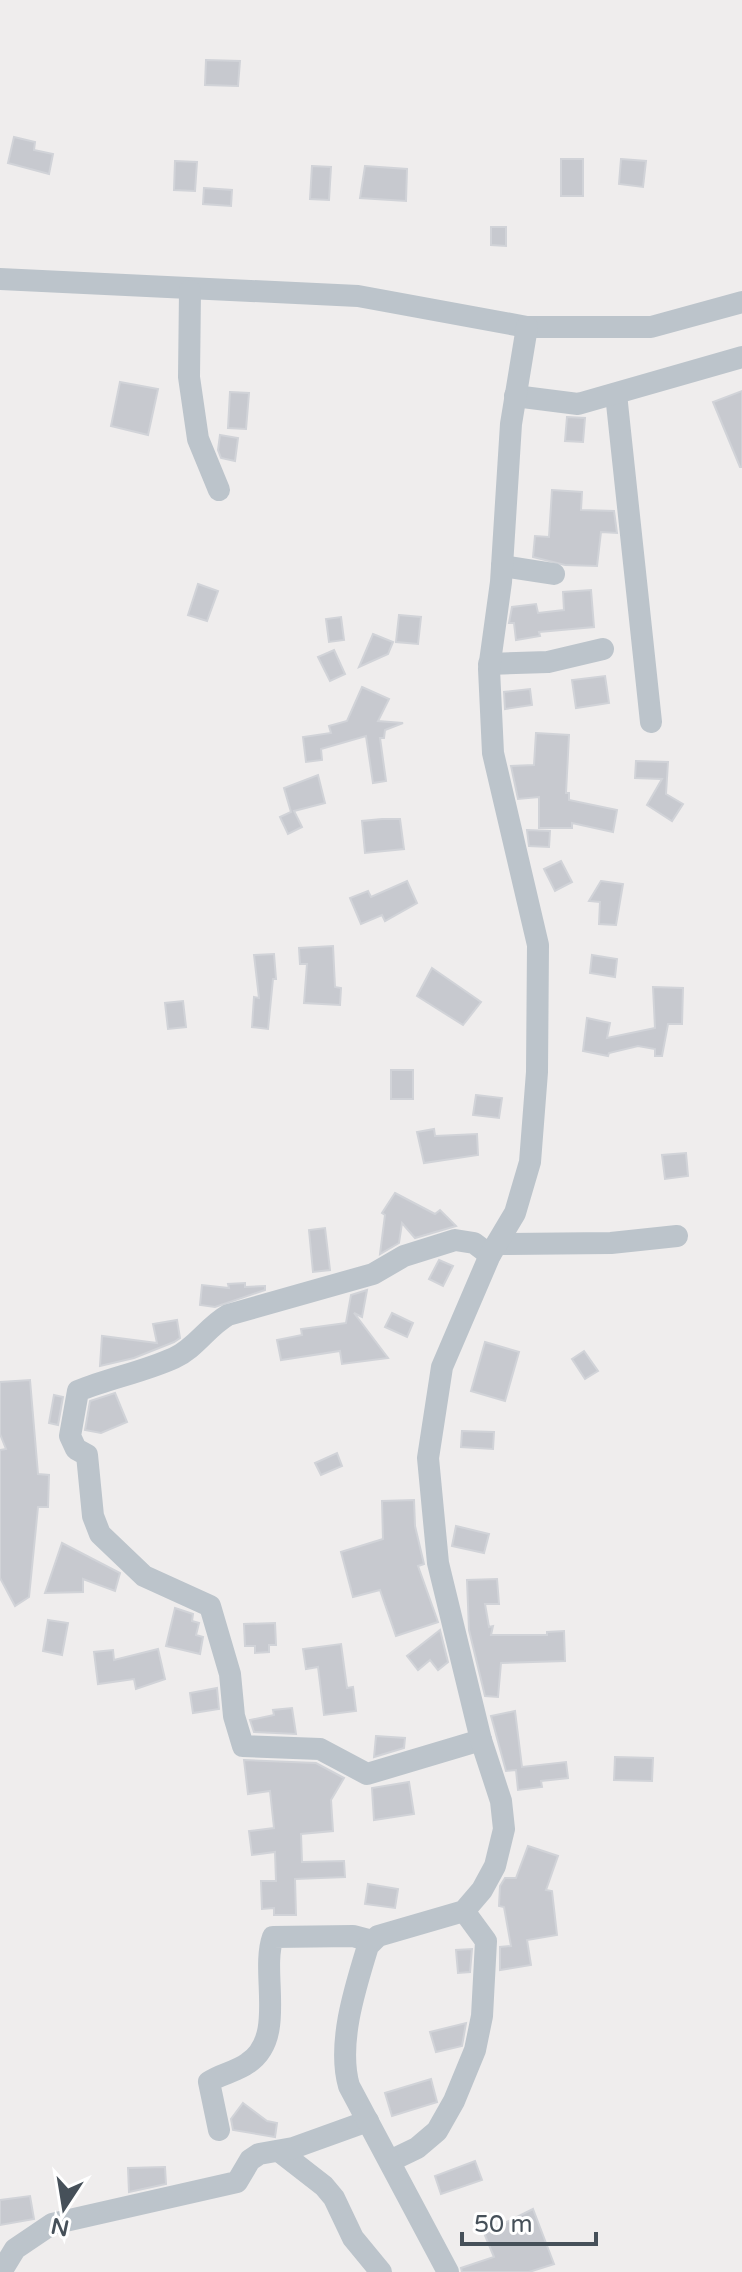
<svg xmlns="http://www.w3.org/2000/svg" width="742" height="2272" font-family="'Varela Round',sans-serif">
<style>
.building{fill:#c7c9cf;stroke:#d1d3d8;stroke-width:2}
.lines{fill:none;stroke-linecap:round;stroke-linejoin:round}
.street{stroke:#bcc4cb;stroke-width:22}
</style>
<rect width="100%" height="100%" fill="#efeded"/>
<g class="building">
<path d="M206 60 240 61 238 86 205 85Z"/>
<path d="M14 137 35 142 34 150 53 154 49 174 8 163Z"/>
<rect x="561" y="159" width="22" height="37"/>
<path d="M621 159 646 161 643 187 619 184Z"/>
<path d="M175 161 197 162 195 191 174 190Z"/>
<path d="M312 166 331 167 329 200 310 199Z"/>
<path d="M365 166 407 169 406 201 360 198Z"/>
<path d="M204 188 232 190 231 206 203 204Z"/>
<path d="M491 227H506V246L491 245Z"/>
<path d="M120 382 158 389 148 435 111 426Z"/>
<path d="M742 391V467H740L713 402Z"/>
<path d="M230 392 249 393 246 429 228 428Z"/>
<path d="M567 417 585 418 583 442 565 441Z"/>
<path d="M220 435 238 438 235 461 221 458 218 450Z"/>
<path d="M552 490 582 492 581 510 614 511 617 533 601 532 597 566 565 565 533 557 535 536 549 537Z"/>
<path d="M198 584 218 591 207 621 188 615Z"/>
<path d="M591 590 594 627 539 632 540 636 516 640 514 623H509L512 607 536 604 538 613 564 610 563 592Z"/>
<path d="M399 615 421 617 418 644 396 642Z"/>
<path d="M341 617 344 640 329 642 326 619Z"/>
<path d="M373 634 393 642 388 654 359 667Z"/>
<path d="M334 650 345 674 330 681 318 657Z"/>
<path d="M605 676 609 703 576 708 572 680Z"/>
<path d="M362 687 389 699 378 721 403 723 385 730 384 738H380L386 781 373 783 366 736 321 749 322 760 306 762 303 737 331 733 329 726 347 721Z"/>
<path d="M530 689 532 705 505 709 504 692Z"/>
<path d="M536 733 569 735 566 793H569V800L617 810 613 832 572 823V828H539V797L518 799 511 766 534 765Z"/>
<path d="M636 761 668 762 666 794 683 804 672 821 647 805 662 779 635 778Z"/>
<path d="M318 775 325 803 294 811 302 827 288 834 280 817 291 812 284 788Z"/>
<path d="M382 819H400L404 849 365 853 362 821Z"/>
<path d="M527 830 550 831 549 847 529 846Z"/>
<path d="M561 861 572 882 555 891 544 869Z"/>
<path d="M407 881 417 903 385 921 382 915 361 924 350 898 368 891 371 897Z"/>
<path d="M601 881 623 884 616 925 599 924 600 902 589 901Z"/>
<path d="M333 946 335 987 341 988 340 1005 304 1003 307 964H300L299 948Z"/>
<path d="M274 954 276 979H273L268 1029 252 1027 254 997 259 998 254 955Z"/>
<path d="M592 955 617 959 615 977 590 973Z"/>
<path d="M432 968 481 1002 463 1025 417 996Z"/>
<path d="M653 987 683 988 682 1024H668L662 1056H655V1049L638 1046 609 1053 608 1056 583 1051 587 1018 610 1023 607 1038 655 1028Z"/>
<path d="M183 1001 186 1027 168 1029 165 1003Z"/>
<rect x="391" y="1070" width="22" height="29"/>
<path d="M476 1095 502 1098 499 1118 473 1115Z"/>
<path d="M434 1129 435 1136 477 1134 478 1155 424 1163 417 1132Z"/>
<path d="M686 1153 688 1176 665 1179 662 1155Z"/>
<path d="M395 1193 435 1214 440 1210 456 1226 415 1238 402 1223 399 1243 380 1254 385 1215 382 1213Z"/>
<path d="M325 1228 330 1270 313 1272 309 1230Z"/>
<path d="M439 1260 453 1266 443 1286 429 1279Z"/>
<path d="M245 1283V1287L265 1286V1290L215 1307 200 1305 202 1285 229 1288 228 1284Z"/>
<path d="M367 1290 362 1317 354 1313 388 1358 342 1364 340 1351 281 1360 277 1340 302 1335 301 1329 346 1323 351 1295Z"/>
<path d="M392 1313 413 1323 407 1337 385 1327Z"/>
<path d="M177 1320 180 1338 174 1342 134 1358 100 1366 102 1336 157 1343 153 1324Z"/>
<path d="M485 1342 519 1352 505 1401 471 1391Z"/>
<path d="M584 1351 598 1371 585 1379 572 1359Z"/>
<path d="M30 1380 38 1474 49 1475 48 1507H38L29 1597 15 1606 0 1578V1450L6 1449 0 1434V1382Z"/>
<path d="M115 1393 127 1422 101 1433 85 1430 90 1401Z"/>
<path d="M54 1395 63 1397 58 1425 49 1423Z"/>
<path d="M462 1431 494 1432 493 1449 461 1447Z"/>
<path d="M337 1453 342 1466 321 1475 315 1463Z"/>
<path d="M414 1500 415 1526 424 1564 418 1566 438 1622 396 1636 380 1590 353 1597 341 1552 383 1539 382 1501Z"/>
<path d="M456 1526 489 1534 484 1553 452 1546Z"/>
<path d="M62 1543 120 1573 115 1591 83 1579V1592L45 1593Z"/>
<path d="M497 1579 499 1604H485L489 1627 493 1626 491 1635H547V1632L564 1631 565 1661 501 1663 498 1697 485 1696 469 1630 467 1580Z"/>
<path d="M175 1608 193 1614 192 1621 199 1623 196 1635 203 1637 200 1654 166 1646Z"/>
<path d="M48 1620 68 1623 62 1655 43 1651Z"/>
<path d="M275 1623 276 1645H269V1652L255 1653V1646H245L244 1624Z"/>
<path d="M440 1630 448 1662 438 1670 430 1660 418 1670 407 1656Z"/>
<path d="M341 1644 347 1688 353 1687 356 1711 324 1715 318 1667 306 1669 303 1649Z"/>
<path d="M158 1649 165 1679 136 1689 134 1679 98 1684 94 1652 113 1650 114 1660Z"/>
<path d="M217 1688 219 1709 193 1713 190 1693Z"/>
<path d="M292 1708 296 1734 254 1732 250 1720 274 1715 273 1710Z"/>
<path d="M515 1711 522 1767 566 1762 568 1778 541 1781 542 1787 518 1790 516 1770 506 1771 491 1716Z"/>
<path d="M376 1736 405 1738 404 1748 374 1757Z"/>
<path d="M615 1757 653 1758 652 1781 614 1780Z"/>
<path d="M244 1760 316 1763 344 1778 331 1800 333 1831 301 1834 302 1862 344 1861 345 1877 295 1879 296 1915H274V1908L262 1909 261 1881H276L275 1852 252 1855 249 1831 274 1828 270 1791 248 1794Z"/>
<path d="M409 1782 414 1814 374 1820 372 1788Z"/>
<path d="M528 1846 558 1856 546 1890 552 1891 557 1935 527 1940 531 1965 500 1970V1947L511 1946 504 1907 499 1906 500 1886 505 1878H516Z"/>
<path d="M368 1884 398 1889 395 1908 365 1904Z"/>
<path d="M472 1949 470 1972 458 1973 456 1950Z"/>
<path d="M466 2023 462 2046 436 2052 430 2032Z"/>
<path d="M431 2079 437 2102 392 2116 385 2093Z"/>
<path d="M243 2103 267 2121 277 2123 275 2137 233 2130 231 2119Z"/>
<path d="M475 2161 482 2180 441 2194 435 2176Z"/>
<path d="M165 2167 166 2184 129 2192 128 2168Z"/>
<path d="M30 2196 34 2219 0 2225V2200Z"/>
<path d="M533 2209 554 2264 529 2272H462L461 2268 494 2257 484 2233Z"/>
</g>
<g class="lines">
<g class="street">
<path d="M0 279 358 296 527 327H651L742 302"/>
<path d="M190 291 189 377 198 439 219 490"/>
<path d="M616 394 651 722"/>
<path d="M515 396 578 404 742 357"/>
<path d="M502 566 554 574"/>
<path d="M489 664 548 662 603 649"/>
<path d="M497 1244 611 1243 677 1236"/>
<path d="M481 1740 367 1774 320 1749 243 1746 234 1716 230 1674 210 1606 144 1576 100 1534 93 1516 87 1455 76 1449 70 1436 78 1391C110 1378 143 1372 174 1358 196 1348 207 1327 228 1315L373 1274 404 1256 455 1240 474 1243 490 1255"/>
<path d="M219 2130 209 2082C220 2074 236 2072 248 2063 287 2037 260 1973 273 1937L353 1936 372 1941"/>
<path d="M279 2151 324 2186 334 2198 353 2238 381 2272"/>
<path d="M390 2161 417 2148 437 2131 454 2101 475 2050 482 2016 486 1941 464 1911"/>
<path d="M1 2272 15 2249 52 2224 237 2182 250 2160 259 2154 293 2148 368 2121"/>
<path d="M448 2272 349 2086C337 2044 355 1988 368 1946L378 1936 464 1911 482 1890 495 1866 504 1829 501 1801 481 1740 438 1563 428 1458 442 1367 490 1255 515 1213 530 1162 537 1072 538 945 493 753 489 669 501 582 511 424 527 327"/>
</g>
</g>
<g transform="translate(64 2208) rotate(192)" stroke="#ffffff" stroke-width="6" paint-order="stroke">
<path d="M0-6L14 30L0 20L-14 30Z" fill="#465059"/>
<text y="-12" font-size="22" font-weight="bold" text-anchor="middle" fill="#465059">N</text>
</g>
<path d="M462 2232v12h134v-12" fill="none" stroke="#465059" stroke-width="4"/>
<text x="474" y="2232" font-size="24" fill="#465059" stroke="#ffffff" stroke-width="6" paint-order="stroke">50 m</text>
</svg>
